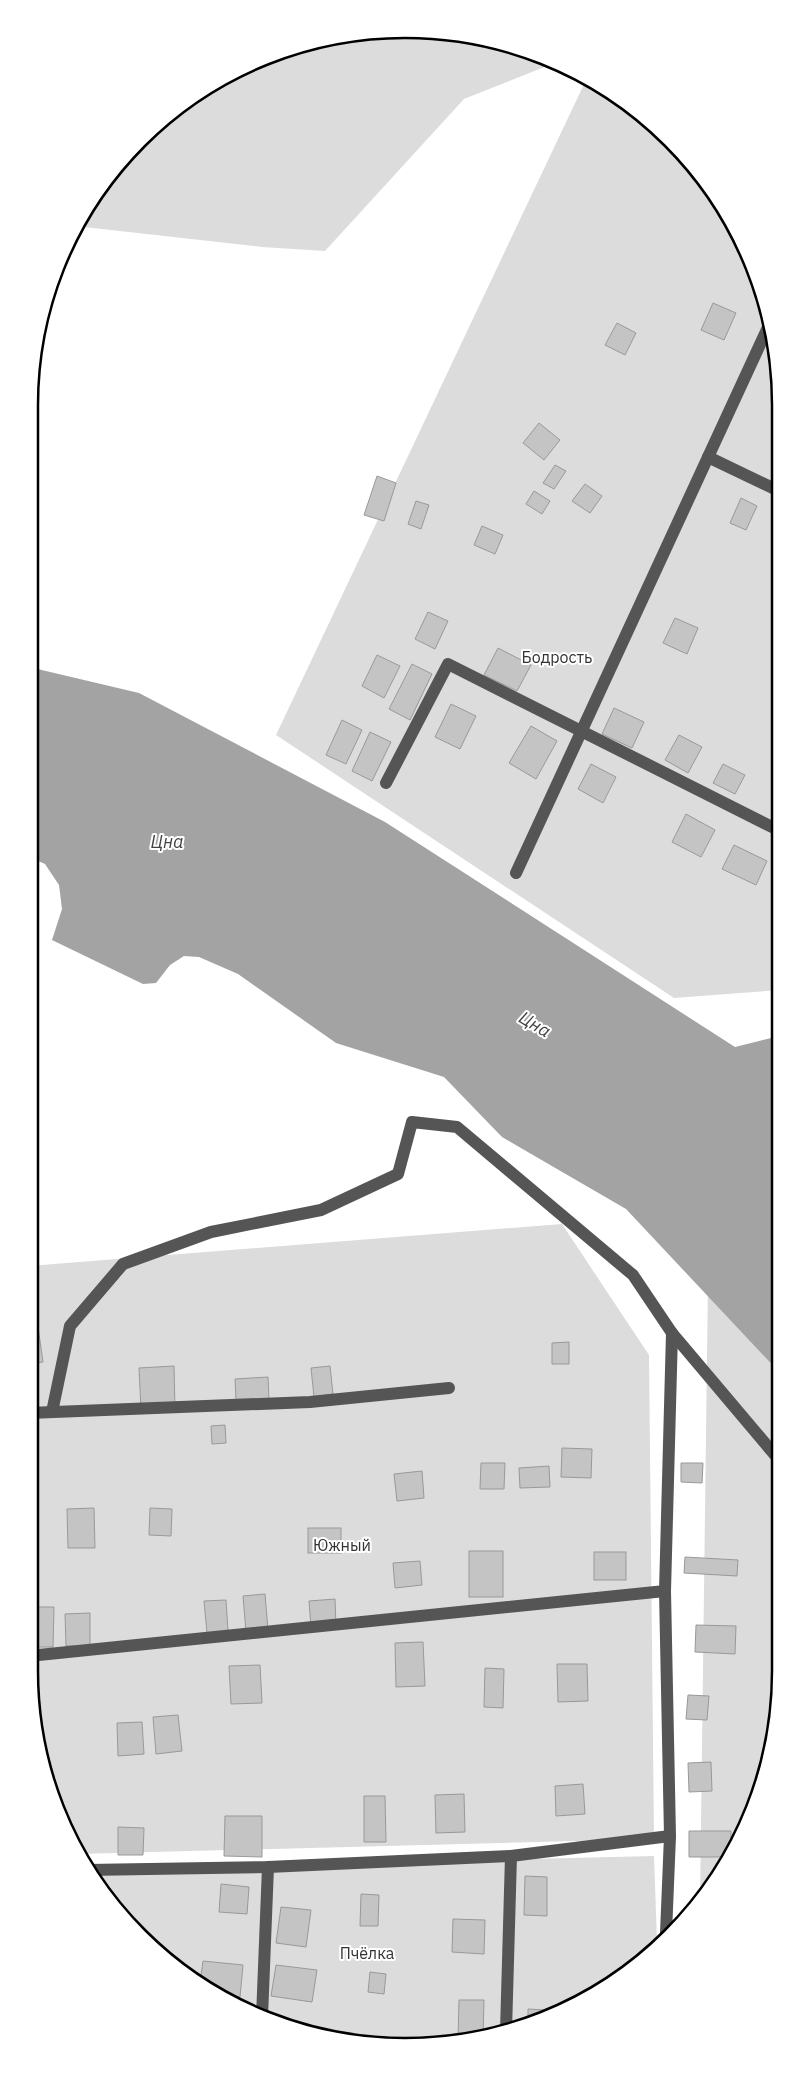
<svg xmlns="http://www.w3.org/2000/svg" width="809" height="2075" font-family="'IBM Plex Sans',sans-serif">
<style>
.green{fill:#dcdcdc}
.water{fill:#a3a3a3}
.building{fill:#c4c4c4;stroke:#999}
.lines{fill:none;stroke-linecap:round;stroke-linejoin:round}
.minor{stroke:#555;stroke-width:12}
.labels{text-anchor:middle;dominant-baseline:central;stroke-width:4;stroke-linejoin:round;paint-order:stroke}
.park-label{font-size:16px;fill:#333;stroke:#fff}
.water-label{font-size:18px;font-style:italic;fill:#444;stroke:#fff}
.rim{fill:none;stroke:#000;stroke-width:2.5}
</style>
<rect width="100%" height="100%" fill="#fff"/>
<g class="green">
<path d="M429 30 502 42 552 64 464 99 325 251 262 247 75 226 107 176 157 122 217 79 284 49 356 32Z"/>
<path d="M586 80 613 92 687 157 752 260 777 355 779 990 674 998 276 735Z"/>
<path d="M709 1202 779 1204 780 1671 767 1768 741 1837 700 1902Z"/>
<path d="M562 1224 649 1355 654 1839 77 1854 49 1792 29 1670V1266Z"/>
<path d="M654 1856 657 1942 613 1983 549 2018 478 2039 355 2043 284 2026 217 1996 122 1918 88 1870Z"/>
</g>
<path class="water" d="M29 667 139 693 385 822 735 1047 779 1036 780 1373 626 1209 502 1137 444 1077 336 1043 238 974 199 957 184 956 170 965 156 983 143 984 52 940 62 909 59 885 45 864 29 857Z"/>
<g class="building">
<path d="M713 303 736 313 724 340 701 330Z"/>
<path d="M617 323 636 333 625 355 605 345Z"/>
<path d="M539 423 560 440 544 460 523 443Z"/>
<path d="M555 465 566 471 554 489 543 483Z"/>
<path d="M377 476 396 483 384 521 364 515Z"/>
<path d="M585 484 602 496 590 513 572 501Z"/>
<path d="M534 491 550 501 542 514 526 504Z"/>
<path d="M741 498 757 506 746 530 730 523Z"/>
<path d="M416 501 429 505 421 529 408 524Z"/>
<path d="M482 526 503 535 495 554 474 545Z"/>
<path d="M428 612 448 621 435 649 415 639Z"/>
<path d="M675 618 698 628 687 654 663 643Z"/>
<path d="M498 648 531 665 517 691 484 675Z"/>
<path d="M377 655 400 666 384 698 362 686Z"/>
<path d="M412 664 432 674 410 720 389 709Z"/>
<path d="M451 704 476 716 460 749 435 737Z"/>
<path d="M614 708 644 722 632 748 602 734Z"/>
<path d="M342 720 362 730 346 764 326 755Z"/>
<path d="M531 726 557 741 536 779 509 763Z"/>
<path d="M370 732 391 742 372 781 352 771Z"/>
<path d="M679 735 702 747 688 773 665 760Z"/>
<path d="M591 764 616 777 603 803 578 789Z"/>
<path d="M723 764 745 775 735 794 713 783Z"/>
<path d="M686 814 715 830 701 857 672 842Z"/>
<path d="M734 845 767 861 756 885 722 869Z"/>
<path d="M38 1327 43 1362 29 1364V1328Z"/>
<path d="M569 1342V1364H552V1343Z"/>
<path d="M174 1366 175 1409 141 1410 139 1368Z"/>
<path d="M330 1366 333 1394 314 1397 311 1368Z"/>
<path d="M268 1377 269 1399 236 1400 235 1379Z"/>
<path d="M225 1425 226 1443 212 1444 211 1426Z"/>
<path d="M562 1448 592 1449 591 1478 561 1477Z"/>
<path d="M481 1463H505L504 1489H480Z"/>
<path d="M681 1463H703L702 1483 681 1482Z"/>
<path d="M549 1466 550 1487 520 1488 519 1468Z"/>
<path d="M422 1471 424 1498 397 1501 394 1474Z"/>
<path d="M94 1508 95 1548H68L67 1509Z"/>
<path d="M150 1508 172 1509 171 1536 149 1535Z"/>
<rect x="308" y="1528" width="33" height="25"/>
<rect x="469" y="1551" width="34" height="46"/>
<rect x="594" y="1552" width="32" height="28"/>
<path d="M685 1557 738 1560 737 1576 684 1573Z"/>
<path d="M420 1561 422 1585 395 1588 393 1563Z"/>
<path d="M265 1594 268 1630 246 1632 243 1596Z"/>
<path d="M335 1599 336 1626 311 1627 309 1601Z"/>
<path d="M226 1600 228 1631 207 1633 204 1601Z"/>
<path d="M32 1607H54L53 1647H31Z"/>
<path d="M90 1613V1646H66L65 1614Z"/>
<path d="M696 1625 736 1626 735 1654 695 1652Z"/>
<path d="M423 1642 425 1686 396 1687 395 1643Z"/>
<path d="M557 1664H587L588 1701 558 1702Z"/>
<path d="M260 1665 262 1703 231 1704 229 1666Z"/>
<path d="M485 1668 504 1669 503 1708 484 1707Z"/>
<path d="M688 1695 709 1696 707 1720 686 1719Z"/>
<path d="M178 1715 182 1751 156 1754 153 1717Z"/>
<path d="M142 1722 144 1754 118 1756 117 1723Z"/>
<path d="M711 1762 712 1791 689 1792 688 1763Z"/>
<path d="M583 1784 585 1814 556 1816 555 1786Z"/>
<path d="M464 1794 465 1832 436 1833 435 1795Z"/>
<path d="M364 1796H385L386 1842H364Z"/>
<path d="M225 1816H262V1857L224 1856Z"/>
<path d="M118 1827 144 1828 143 1855H118Z"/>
<path d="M689 1831H731V1854L729 1857H689Z"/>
<path d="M525 1876 547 1877V1916L524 1915Z"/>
<path d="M221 1884 249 1887 247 1914 219 1912Z"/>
<path d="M361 1894 379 1895 378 1926H360Z"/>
<path d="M281 1907 311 1910 306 1947 276 1943Z"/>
<path d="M453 1919 485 1920 484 1954 452 1952Z"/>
<path d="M203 1961 243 1965 240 1997 216 1995 200 1983Z"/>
<path d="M276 1965 317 1970 312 2002 271 1996Z"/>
<path d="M370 1972 386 1974 384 1994 368 1992Z"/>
<path d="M459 2000H484L483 2037 458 2038Z"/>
<path d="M528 2009 562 2011 549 2018 528 2024Z"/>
</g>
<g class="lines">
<g class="minor">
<path d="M226 75 304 44"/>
<path d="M708 457 777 490"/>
<path d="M386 783 448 664 778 830"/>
<path d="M516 873 769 325"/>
<path d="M52 1412 70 1326 123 1264 211 1232 321 1210 398 1174 412 1122 457 1127 633 1275 672 1333 780 1461"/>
<path d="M29 1413 310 1402 449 1388"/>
<path d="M29 1656 665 1591"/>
<path d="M87 1870 268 1867 511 1856 670 1836"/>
<path d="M666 1933 670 1836 665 1591 672 1333"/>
<path d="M262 2017 268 1867"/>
<path d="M506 2031 511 1856"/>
</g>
</g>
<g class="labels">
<g class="park-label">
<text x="557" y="657">Бодрость</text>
<text x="342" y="1545">Южный</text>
<text x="367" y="1953">Пчёлка</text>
</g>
<g class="water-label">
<text x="167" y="841">Цна</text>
<text transform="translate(535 1024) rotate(30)">Цна</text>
</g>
</g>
<path d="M0 0H809V2075H0ZM405 38H405A367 367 0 0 1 772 405V1671A367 367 0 0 1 405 2038H405A367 367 0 0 1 38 1671V405A367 367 0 0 1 405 38Z" fill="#fff" fill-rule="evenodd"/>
<path class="rim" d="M405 38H405A367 367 0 0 1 772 405V1671A367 367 0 0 1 405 2038H405A367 367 0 0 1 38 1671V405A367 367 0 0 1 405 38Z"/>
</svg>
